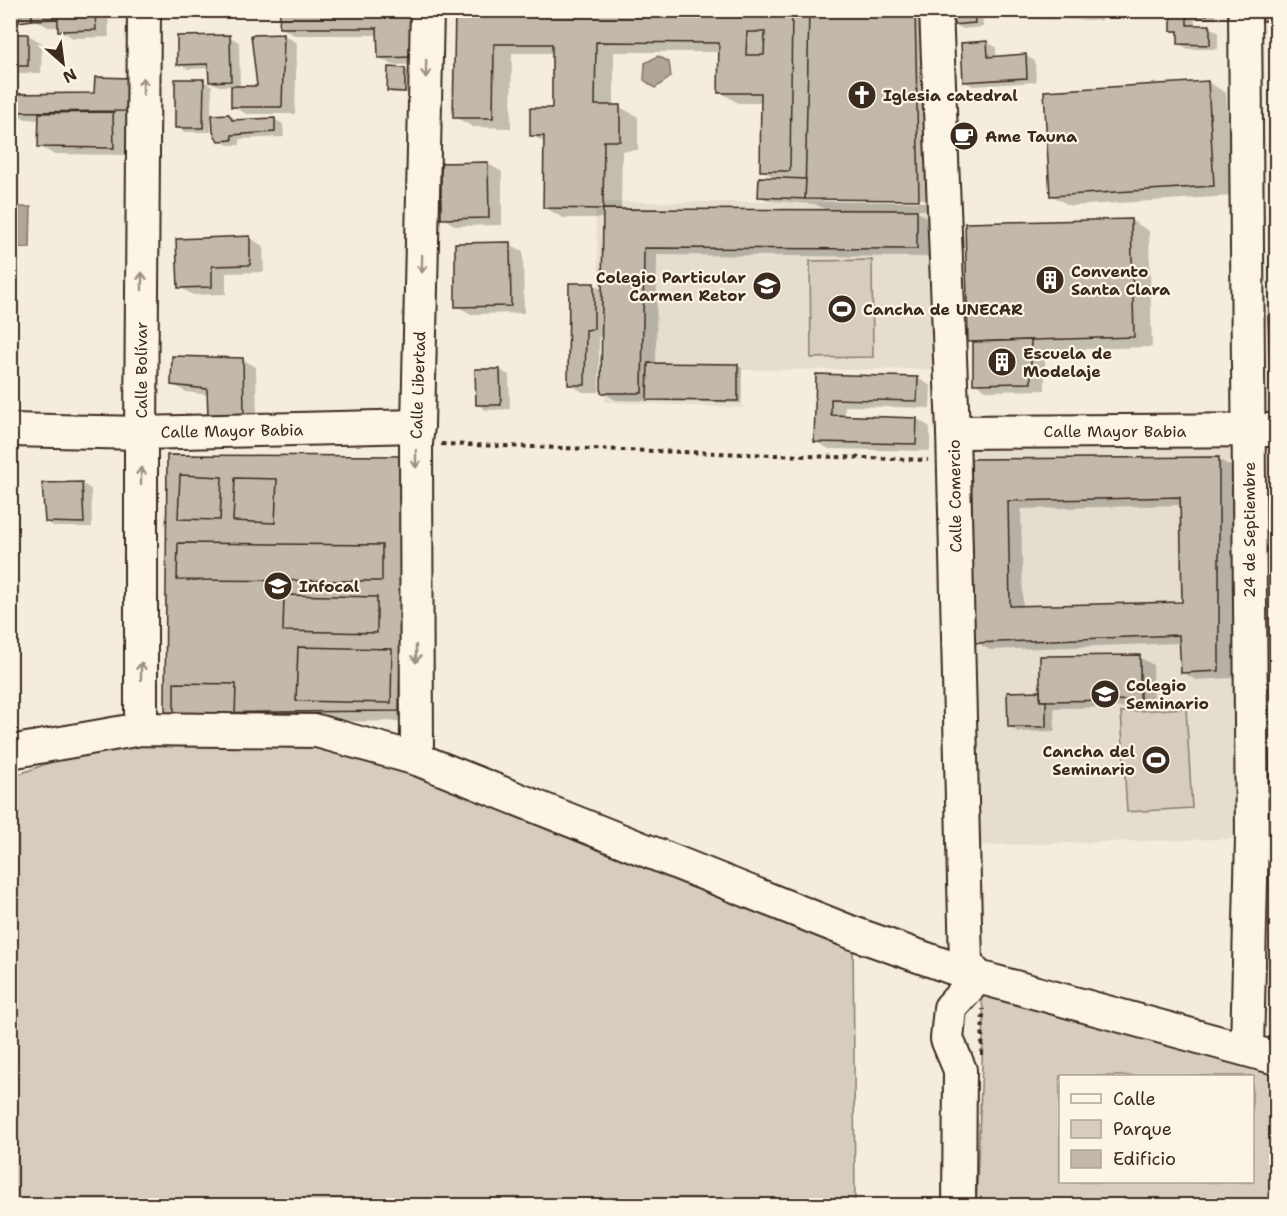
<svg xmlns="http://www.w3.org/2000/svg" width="1287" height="1216" font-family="'Shantell Sans',sans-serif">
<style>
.built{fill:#e5ddce}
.green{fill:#d6cdbd;stroke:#887c6e;stroke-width:1.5;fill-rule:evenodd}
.water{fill:#b0a596;stroke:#817466;stroke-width:1.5}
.shadow{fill:#0003;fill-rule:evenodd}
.building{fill:#c3b9aa;stroke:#3b2a1e;stroke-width:1.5;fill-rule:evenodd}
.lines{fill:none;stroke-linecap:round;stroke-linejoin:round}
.minor-casing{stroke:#3b2a1e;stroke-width:36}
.path{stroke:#3b2a1e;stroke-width:4;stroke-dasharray:4.5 4.5;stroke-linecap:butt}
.minor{stroke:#fcf5e5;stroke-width:32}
.oneway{stroke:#9c9082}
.labels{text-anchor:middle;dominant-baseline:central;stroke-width:4.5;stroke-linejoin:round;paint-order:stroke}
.poi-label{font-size:16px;font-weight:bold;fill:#3b2a1e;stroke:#fcf5e5;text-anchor:start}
.street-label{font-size:16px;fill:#3b2a1e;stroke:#fcf5e5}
</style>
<rect width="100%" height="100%" fill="#f4eddd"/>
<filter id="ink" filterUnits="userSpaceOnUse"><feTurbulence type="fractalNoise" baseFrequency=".0167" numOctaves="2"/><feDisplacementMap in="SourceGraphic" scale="12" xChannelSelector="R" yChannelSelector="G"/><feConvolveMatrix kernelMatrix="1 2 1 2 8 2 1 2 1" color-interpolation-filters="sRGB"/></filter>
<g filter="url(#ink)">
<g class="built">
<path d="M595 202H933L935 369 741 370 743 408 605 402Z"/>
<path d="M1249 430 1252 838 964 846 953 432Z"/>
</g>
<g class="green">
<path d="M872 260 873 357 811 358 810 261Z"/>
<path d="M1186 708 1192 808 1127 812 1121 712Z"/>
<path d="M141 729 317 731 853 933 855 1205 11 1206V777Z"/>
<path d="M978 977 1276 1058V1205L976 1206 984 1016ZM1060 1076H1252V1182H1060Z"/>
</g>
<g class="water">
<path d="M658 56 669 62 671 77 655 88 644 80 645 63Z"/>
<path d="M11 207H31L30 248 11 247Z"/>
</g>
<g class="shadow">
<path d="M34 10H108L109 37 73 38 60 30V27H48L36 20 34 22Z"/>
<path d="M281 10H423L427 64 393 65 379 57V35H294L280 27Z"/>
<path d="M456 10H932L937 210H914L930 219V257L657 255 656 365 738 366 742 368 741 403 616 400 602 392 603 336 599 337V392H583L569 384 570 284H594L603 290 604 218H563L544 207 545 143 532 135 553 110 554 53H512L511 128 473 127 455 117ZM614 52H720V92L738 103H762V170L778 180 760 196 769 201 815 204 828 211 621 210 622 151 638 150V117L620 107H614ZM823 198 927 199V202L823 201Z"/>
<path d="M953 10H982L983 27 963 29 954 24Z"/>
<path d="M1103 10 1102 20 1011 19 998 11Z"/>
<path d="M1172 10H1216V19H1195V27H1209L1218 32V49H1188L1179 44V34L1172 30Z"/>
<path d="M1262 10H1276V56L1275 25 1263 20Z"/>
<path d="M10 35H28L42 43 41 73H13L18 76 19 95H96L144 118 127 119V155L53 154 39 146 40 120 26 119 19 116 10 117Z"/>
<path d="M284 35 297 43 295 114H246L233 106 232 86H219L210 81V68L188 69 179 64 230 37 239 42 240 88 259 87Z"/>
<path d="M987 42 996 47V58L1026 56 1035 61 1036 82 973 86 964 81Z"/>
<path d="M405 69 409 72 408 93H392L388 91Z"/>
<path d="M1274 73H1276V140L1274 139Z"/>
<path d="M203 81 212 86 211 116 229 115 238 120 274 119 283 124 284 137 240 139V145H228L219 140 214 117H211V132H185L176 127Z"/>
<path d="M1208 82 1226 93 1232 196 1070 206 1051 195Z"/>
<path d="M1274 141H1276V305V304Z"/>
<path d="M488 164 502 172V225L456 226 443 218Z"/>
<path d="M1131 220 1149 231 1152 347 1045 350V390L988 391 974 383V344L970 341Z"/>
<path d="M250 238 263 246 264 272 226 273V294L193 295 179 287Z"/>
<path d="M509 244 523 251 524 313 471 314 457 306Z"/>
<path d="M1270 317H1276V399L1273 396Z"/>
<path d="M242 359 256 367 257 422 208 395 186 392 173 384Z"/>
<path d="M500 370 509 375 510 409 486 410 477 404Z"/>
<path d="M818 376 917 378 931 386 930 408 845 406V417L917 419 930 427V451L829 449 815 441Z"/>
<path d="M404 457 417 721 185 723 166 712ZM399 648H402V661H399Z"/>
<path d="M1218 459 1232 467 1233 678 1196 680 1182 672 1181 643 990 650 976 642 972 461ZM1182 505 1184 604 1023 607 1021 509Z"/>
<path d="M82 484 91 489 92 527H55L46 522Z"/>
<path d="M1139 657 1153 665 1154 707 1054 708 1055 731 1018 732 1010 727 1039 693Z"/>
</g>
<g class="building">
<path d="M18 10H32V20L19 22Z"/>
<path d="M32 10H95L96 30 58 31V19L32 20Z"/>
<path d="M414 10V57L378 58 377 28H279L280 11Z"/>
<path d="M455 10H792L790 171H760L761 93H718L719 43 596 42 595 105H620V141H604L603 209 543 208 544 136H530V108H552V44H494L493 118H453ZM747 32H765L764 55H746Z"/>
<path d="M809 10H915L919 200 805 199Z"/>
<path d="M951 10H974L975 23 952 25Z"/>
<rect x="996" y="10" width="93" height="2"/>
<path d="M1171 10H1207V15H1187V25H1210V45L1178 44V31H1171Z"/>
<path d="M1261 10H1276V21H1262Z"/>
<path d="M1273 21H1276V65H1275Z"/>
<rect x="10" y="34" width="18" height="32"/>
<path d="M284 34 282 107H231V86H257L251 35Z"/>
<path d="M230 35 231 81 209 82 208 64 177 65V36Z"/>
<path d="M987 41 988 57 1026 54 1027 78 963 82 961 43Z"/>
<path d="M388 67 405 68V92L387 91Z"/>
<path d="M1273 72H1276V140H1272Z"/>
<path d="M95 77 131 78V111L11 112 10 94 94 93Z"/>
<path d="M175 79H204L203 128H175Z"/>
<path d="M1208 81 1214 186 1050 196 1044 91Z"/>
<path d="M113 112 114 148 38 147 39 113Z"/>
<path d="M229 114 232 120 275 118V132L232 135V140L218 141 213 132 212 115Z"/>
<path d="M1272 140H1276V174H1273Z"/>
<path d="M488 162 489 218 441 219V163Z"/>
<path d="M1273 174H1276V305H1274Z"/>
<path d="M759 177 806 179 805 199 758 197Z"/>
<path d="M603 209 917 210V249L644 248 642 393H601Z"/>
<path d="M1131 219 1134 337 968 342 965 223Z"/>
<path d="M250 236V265L212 266V287L178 288 176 239Z"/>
<path d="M510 242 511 306 455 307V243Z"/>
<path d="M569 283H594V329L586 330 585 385H568Z"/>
<path d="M1268 316H1276V401L1271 397Z"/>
<path d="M1031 340V383L973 384V342Z"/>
<path d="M172 356 243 358 244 415 208 416 207 389 171 385Z"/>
<path d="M648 363 738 364V401L647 400Z"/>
<path d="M475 369H500L501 405H476Z"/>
<path d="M816 374 918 377 917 401 831 399V415L917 418 916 444 814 442Z"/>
<path d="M167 455 404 456 399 711 165 713Z"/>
<path d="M1219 457V671L1181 673 1179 635 974 643 971 459ZM1180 497 1182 602 1010 606 1008 501Z"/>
<path d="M180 475 222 477 220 520 178 519Z"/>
<path d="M235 478 277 479 275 523 233 521Z"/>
<path d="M82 482 84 523 45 522 42 483Z"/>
<path d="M178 543 382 545V581L177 580Z"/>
<path d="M284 595 377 597V633L283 631Z"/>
<path d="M298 647 392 649 391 703 296 701Z"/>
<path d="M1140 655V700L1040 701V656Z"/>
<path d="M174 683 236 684 235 717 174 716Z"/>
<path d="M1040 691V701H1046V727H1008L1007 692Z"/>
</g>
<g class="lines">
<g class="minor-casing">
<g id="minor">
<path d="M936 10 953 432 966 963 978 977 950 1008 947 1039 960 1070 959 1206"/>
<path d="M1245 10 1252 838 1247 1049"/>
<path d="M10 430 141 433 418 426"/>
<path d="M953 432 1276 430"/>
<path d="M141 729V433L144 10"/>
<path d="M10 752 141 729 317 731 417 759 853 933 978 977 1276 1058"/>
<path d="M417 759 416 443 418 426 427 10"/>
</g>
</g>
<g class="path">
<path d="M441 444 928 460"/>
<path d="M982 1055 983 1009"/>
</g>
<use href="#minor" class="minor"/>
</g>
<defs><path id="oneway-shaft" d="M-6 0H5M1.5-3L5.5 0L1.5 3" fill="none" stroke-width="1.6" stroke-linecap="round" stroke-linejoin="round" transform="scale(1.5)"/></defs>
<g class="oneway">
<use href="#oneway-shaft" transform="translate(426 69) rotate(91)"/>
<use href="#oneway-shaft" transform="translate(143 86) rotate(-90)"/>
<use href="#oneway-shaft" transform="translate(422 264) rotate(91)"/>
<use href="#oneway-shaft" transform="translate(142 281) rotate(-90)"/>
<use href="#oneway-shaft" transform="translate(416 459) rotate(90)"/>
<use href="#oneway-shaft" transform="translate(141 476) rotate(-90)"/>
<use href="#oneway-shaft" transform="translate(416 654) rotate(90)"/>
<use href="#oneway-shaft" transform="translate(141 671) rotate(-90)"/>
</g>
</g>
<defs>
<g id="church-disc" transform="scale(1.5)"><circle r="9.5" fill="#3b2a1e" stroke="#fcf5e5"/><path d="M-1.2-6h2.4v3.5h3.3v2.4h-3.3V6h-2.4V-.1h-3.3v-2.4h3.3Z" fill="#fff"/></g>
<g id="cafe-disc" transform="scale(1.5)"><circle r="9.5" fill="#3b2a1e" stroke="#fcf5e5"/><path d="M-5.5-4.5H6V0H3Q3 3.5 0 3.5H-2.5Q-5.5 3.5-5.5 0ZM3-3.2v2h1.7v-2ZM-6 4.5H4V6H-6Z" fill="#fff"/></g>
<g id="building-disc" transform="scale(1.5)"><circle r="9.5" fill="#3b2a1e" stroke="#fcf5e5"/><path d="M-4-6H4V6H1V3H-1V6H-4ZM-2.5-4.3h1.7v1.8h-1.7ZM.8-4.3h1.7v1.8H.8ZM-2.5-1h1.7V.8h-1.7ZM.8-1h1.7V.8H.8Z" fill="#fff"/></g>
<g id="school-disc" transform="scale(1.5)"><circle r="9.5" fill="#3b2a1e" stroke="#fcf5e5"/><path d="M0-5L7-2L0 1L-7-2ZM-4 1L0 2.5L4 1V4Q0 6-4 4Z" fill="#fff"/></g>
<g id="stadium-disc" transform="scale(1.5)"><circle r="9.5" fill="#3b2a1e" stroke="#fcf5e5"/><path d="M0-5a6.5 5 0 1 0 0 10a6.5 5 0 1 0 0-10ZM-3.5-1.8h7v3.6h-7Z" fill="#fff"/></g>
<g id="university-disc" transform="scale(1.5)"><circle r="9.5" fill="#3b2a1e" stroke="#fcf5e5"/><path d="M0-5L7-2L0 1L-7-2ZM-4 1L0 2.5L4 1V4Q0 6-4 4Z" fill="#fff"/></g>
</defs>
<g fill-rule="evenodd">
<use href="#church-disc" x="862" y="95"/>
<use href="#cafe-disc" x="964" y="136"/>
<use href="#building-disc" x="1050" y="280"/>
<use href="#school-disc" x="767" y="286"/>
<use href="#stadium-disc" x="842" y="309"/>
<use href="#building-disc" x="1002" y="362"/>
<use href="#university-disc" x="278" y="586"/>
<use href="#school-disc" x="1105" y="694"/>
<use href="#stadium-disc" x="1156" y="760"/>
</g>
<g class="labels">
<g class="poi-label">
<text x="883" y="95">Iglesia catedral</text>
<text x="985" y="136">Ame Tauna</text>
<text x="1071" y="271">Convento<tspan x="1071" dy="18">Santa Clara</tspan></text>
<text x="746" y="277" text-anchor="end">Colegio Particular<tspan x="746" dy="18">Carmen Retor</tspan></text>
<text x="863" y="309">Cancha de UNECAR</text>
<text x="1023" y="353">Escuela de<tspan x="1023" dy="18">Modelaje</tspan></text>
<text x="299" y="586">Infocal</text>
<text x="1126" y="685">Colegio<tspan x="1126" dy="18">Seminario</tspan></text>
<text x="1135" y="751" text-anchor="end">Cancha del<tspan x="1135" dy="18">Seminario</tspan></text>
</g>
<g class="street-label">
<text transform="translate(141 370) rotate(-90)">Calle Bolívar</text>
<text transform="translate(418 385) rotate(-88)">Calle Libertad</text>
<text transform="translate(232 431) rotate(-1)">Calle Mayor Babia</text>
<text x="1115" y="431">Calle Mayor Babia</text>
<text transform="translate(955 496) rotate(-91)">Calle Comercio</text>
<text transform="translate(1249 530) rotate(-90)">24 de Septiembre</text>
</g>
</g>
<rect width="1287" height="1216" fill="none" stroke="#fcf5e5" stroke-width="36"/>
<rect x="18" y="18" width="1251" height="1180" fill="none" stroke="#3b2a1e" stroke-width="2" filter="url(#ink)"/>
<rect x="1059" y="1075" width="195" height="108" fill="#fcf5e5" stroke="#afa495" stroke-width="1.5"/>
<rect x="1071" y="1094" width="30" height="9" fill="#fcf5e5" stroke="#afa495" stroke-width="1.5"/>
<text x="1113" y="1105" font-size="18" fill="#3b2a1e">Calle</text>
<rect x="1071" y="1120" width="30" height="18" fill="#d6cdbd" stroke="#afa495" stroke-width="1.5"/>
<text x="1113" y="1135" font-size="18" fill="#3b2a1e">Parque</text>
<rect x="1071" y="1150" width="30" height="18" fill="#c3b9aa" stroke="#afa495" stroke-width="1.5"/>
<text x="1113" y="1165" font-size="18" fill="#3b2a1e">Edificio</text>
<g transform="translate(63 63) rotate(152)" stroke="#fcf5e5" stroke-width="4.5" paint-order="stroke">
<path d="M0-4.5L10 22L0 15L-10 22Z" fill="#3b2a1e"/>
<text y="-9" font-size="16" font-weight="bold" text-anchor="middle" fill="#3b2a1e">N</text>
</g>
</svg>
